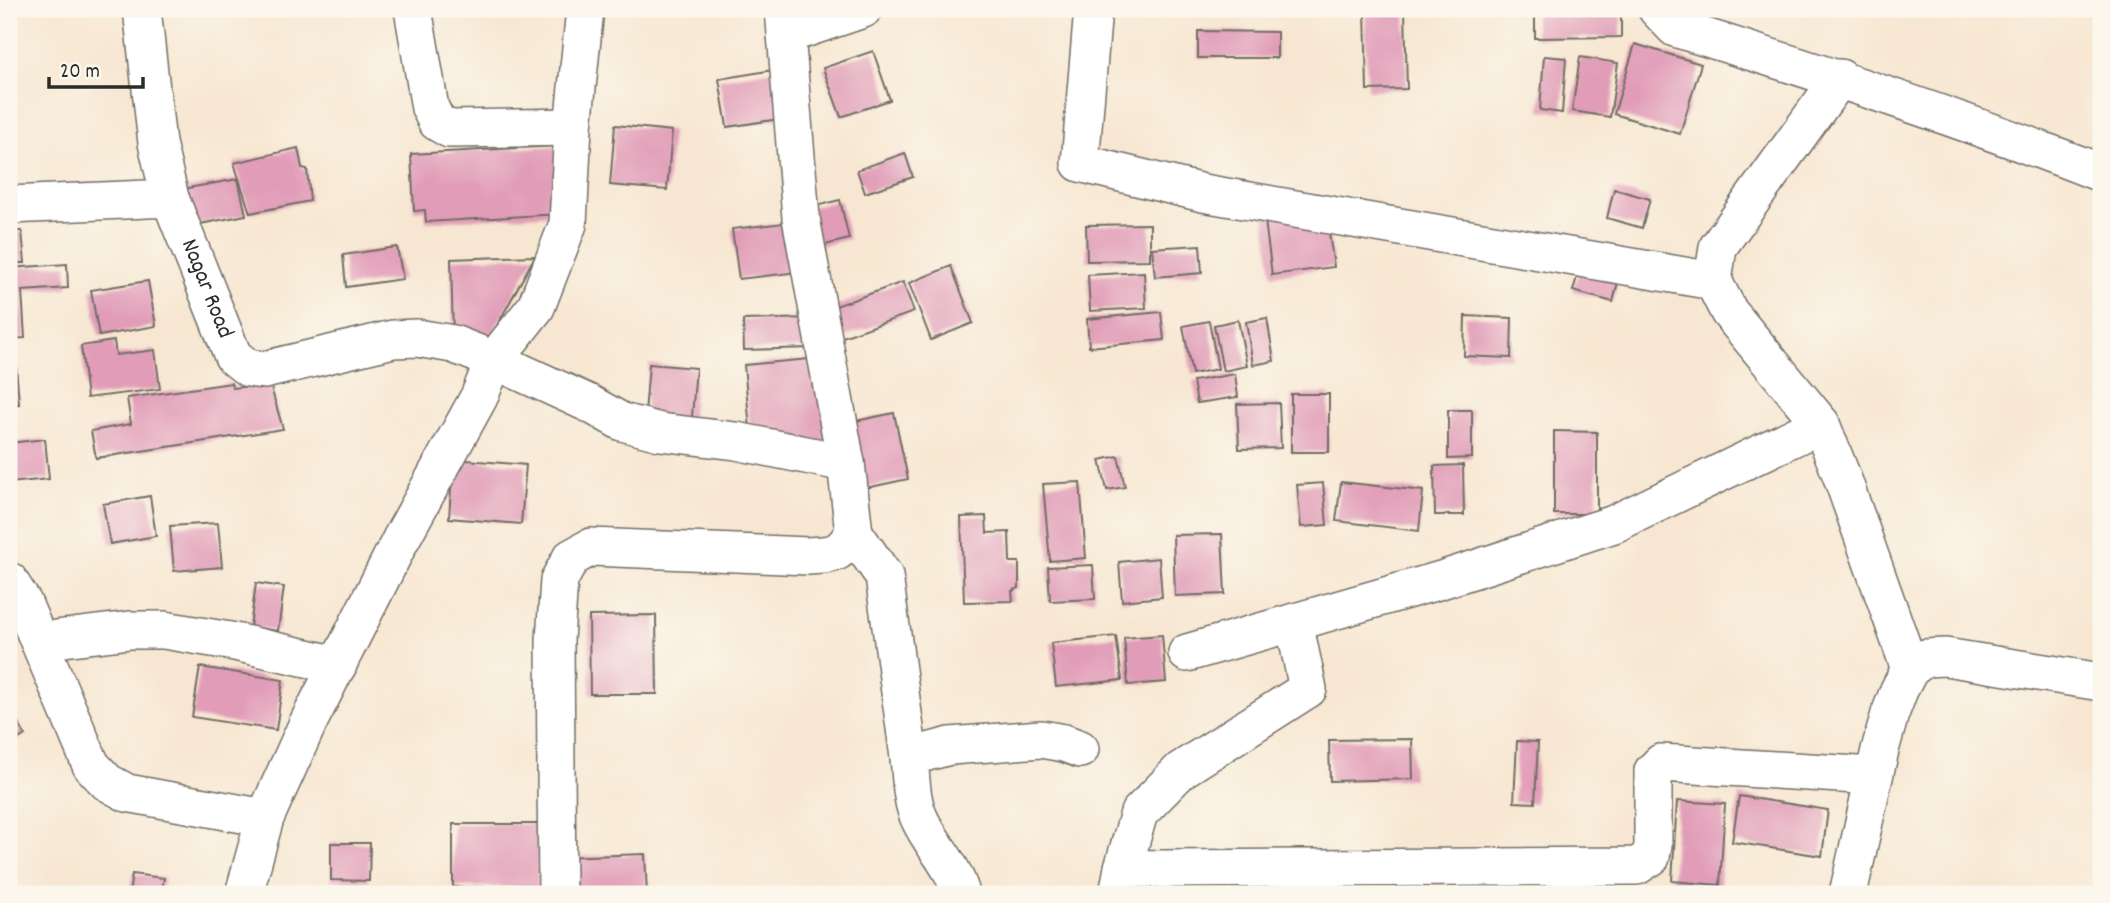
<svg xmlns="http://www.w3.org/2000/svg" width="2110" height="903" font-family="Dekko,sans-serif">
<style>
.building{fill:#e19db8}
.lines{fill:none;stroke-linecap:round;stroke-linejoin:round}
.street-casing{stroke:#726d65;stroke-width:40}
.street{stroke:#fff;stroke-width:37}
.labels{text-anchor:middle;dominant-baseline:central;stroke-width:5;stroke-linejoin:round;paint-order:stroke}
.street-label{font-size:24px;fill:#2b2b2b;stroke:#fbf7ec}
</style>
<rect width="100%" height="100%" fill="#fbf7ec"/>
<filter id="ink" filterUnits="userSpaceOnUse"><feTurbulence type="fractalNoise" baseFrequency=".0143" numOctaves="2"/><feDisplacementMap in="SourceGraphic" scale="14" xChannelSelector="R" yChannelSelector="G"/><feConvolveMatrix kernelMatrix="1 2 1 2 8 2 1 2 1" color-interpolation-filters="sRGB"/></filter>
<filter id="wash" filterUnits="userSpaceOnUse"><feTurbulence type="fractalNoise" baseFrequency=".00686" numOctaves="4" result="noise"/><feDisplacementMap in="SourceGraphic" scale="28" xChannelSelector="R" yChannelSelector="G"/><feGaussianBlur stdDeviation="1.57" result="paint"/><feColorMatrix in="noise" values="0 0 0 0 0 0 0 0 0 0 0 0 0 0 0 0 0 1.4 0 .05"/><feComposite in="paint" operator="in"/></filter>
<g filter="url(#wash)">
<rect width="100%" height="100%" fill="#f7e7d2"/>
<g id="blocks">
<g class="building">
<path d="M1365 9H1405L1407 89 1367 90Z"/>
<path d="M1535 9H1621V37L1535 38Z"/>
<path d="M1198 31 1277 32V58H1198Z"/>
<path d="M1635 44 1701 64 1680 134 1614 114Z"/>
<path d="M873 51 890 100 841 117 823 68Z"/>
<path d="M1544 56 1566 58 1562 113 1540 110Z"/>
<path d="M1580 57 1618 63 1610 117 1572 111Z"/>
<path d="M779 69 786 118 727 127 719 79Z"/>
<path d="M615 125 672 131 667 190 610 185Z"/>
<path d="M556 146 560 214 426 222 425 210 414 211 411 154Z"/>
<path d="M298 148 302 168 307 169 310 201 250 213 234 163Z"/>
<path d="M905 153 913 177 865 193 857 170Z"/>
<path d="M238 179 246 215 185 227 177 190Z"/>
<path d="M1614 189 1650 199 1642 228 1607 218Z"/>
<path d="M840 200 849 239 813 248 803 209Z"/>
<path d="M1263 205 1327 219 1334 267 1272 275Z"/>
<path d="M792 222 799 272 739 279 732 229Z"/>
<path d="M1150 224V260L1087 261 1086 225Z"/>
<path d="M9 231H22L25 263H9Z"/>
<path d="M1200 245 1202 273 1155 277 1152 248Z"/>
<path d="M397 247 403 279 346 287 343 255Z"/>
<path d="M535 256 488 342 453 339 451 259Z"/>
<path d="M1582 259 1621 270 1613 302 1573 291Z"/>
<path d="M67 264 68 288 22 291 25 338 9 339V268Z"/>
<path d="M951 266 973 323 931 340 909 283Z"/>
<path d="M1144 272 1146 308 1090 311 1088 275Z"/>
<path d="M148 281 156 326 99 336 91 290Z"/>
<path d="M903 282 914 312 837 339 827 309Z"/>
<path d="M1161 312 1164 340 1089 347 1087 319Z"/>
<path d="M1465 316 1512 318 1511 358 1464 356Z"/>
<path d="M810 318V348L744 350 743 320Z"/>
<path d="M1267 318 1274 361 1253 365 1246 322Z"/>
<path d="M1238 320 1247 366 1223 371 1214 325Z"/>
<path d="M1209 321 1218 369 1192 374 1183 326Z"/>
<path d="M14 340 19 404H9V341Z"/>
<path d="M114 341 116 355 155 350 160 389 87 398 81 346Z"/>
<path d="M821 358 833 448 751 439 744 365Z"/>
<path d="M649 364 696 368 691 429 644 426Z"/>
<path d="M1235 374 1238 397 1197 403 1193 381Z"/>
<path d="M231 383 233 388 270 384 283 429 96 458 91 431 131 424 127 398Z"/>
<rect x="1291" y="394" width="38" height="58"/>
<path d="M1279 403 1281 448 1239 449 1237 404Z"/>
<path d="M1448 410H1472V458L1448 459Z"/>
<path d="M894 413 908 479 866 488 851 422Z"/>
<path d="M1554 431 1597 432V514H1554Z"/>
<path d="M45 439 49 479 9 483V443Z"/>
<path d="M1118 456 1125 487 1107 490 1100 460Z"/>
<path d="M453 459 526 465 521 524 449 518Z"/>
<path d="M1463 465 1464 515H1435L1434 466Z"/>
<path d="M1080 482 1086 558 1050 561 1043 484Z"/>
<path d="M1341 482 1423 491 1419 531 1336 521Z"/>
<path d="M1323 483 1327 525 1301 527 1297 485Z"/>
<path d="M150 496 156 536 110 544 103 504Z"/>
<path d="M986 516 987 533 1009 532 1010 562H1019V588L1012 591 1013 601 964 602 961 517Z"/>
<path d="M218 523 222 567 174 571 170 526Z"/>
<path d="M1222 534 1225 594 1175 596 1173 535Z"/>
<path d="M1159 558 1162 597 1122 601 1119 562Z"/>
<path d="M1093 565 1095 599 1050 601 1048 567Z"/>
<path d="M256 583 284 587 278 631 250 627Z"/>
<path d="M656 615 657 694H590L589 616Z"/>
<path d="M1162 635 1166 682 1128 685 1124 638Z"/>
<path d="M1116 636 1122 680 1056 687 1051 643Z"/>
<path d="M200 667 283 680 276 730 192 717Z"/>
<path d="M9 707 25 735 9 745Z"/>
<path d="M1412 739 1413 779 1330 781 1329 740Z"/>
<path d="M1517 741 1538 742 1535 803 1514 802Z"/>
<path d="M1739 796 1828 810 1822 856 1732 842Z"/>
<path d="M1677 801 1725 804 1720 885 1672 881Z"/>
<rect x="453" y="824" width="85" height="63"/>
<path d="M331 843H370L369 881 331 880Z"/>
<path d="M645 854 647 894H562L560 857Z"/>
<path d="M132 874 164 878 161 894H129Z"/>
</g>
</g>
</g>
<g filter="url(#ink)">
<use href="#blocks" fill-opacity="0" stroke="#726d65" stroke-width="2"/>
<g class="lines">
<g class="street-casing">
<g id="street">
<path d="M142 9 157 143 170 198"/>
<path d="M413 9 430 108 437 122 449 129 573 127"/>
<path d="M1093 9 1080 163 1203 193 1713 281"/>
<path d="M1657 9 1675 28C1820 72 1960 118 2101 173"/>
<path d="M786 35 863 9"/>
<path d="M1840 78 1718 247 1713 281 1729 312 1821 424 1842 477 1910 669"/>
<path id="s1" d="M9 205 170 198 233 356 248 368 264 370 393 339 417 338 453 344 494 360 590 404 622 422 660 432 736 441 846 463"/>
<path d="M854 533 884 576 909 757"/>
<path d="M9 581 23 603 91 765 107 782 127 793 265 818"/>
<path d="M39 641 130 630H164L230 641 338 665"/>
<path d="M1187 653 1441 580 1614 524 1821 424"/>
<path d="M1123 868 1160 869 1637 866 1651 857 1653 845V771L1661 763 1874 776"/>
<path d="M244 894 265 818 308 723 401 539 479 397 494 360 536 307 568 224 573 127 585 9"/>
<path d="M557 894 555 640 559 580 571 558 591 547 808 556C835 554 838 556 854 533L846 463 801 218 784 9"/>
<path d="M961 894C953 865 934 848 921 822 911 803 911 778 909 757L950 746 1041 739 1064 743 1080 749"/>
<path d="M1118 894 1123 868 1139 813 1181 770 1308 689 1294 622"/>
<path d="M1848 894 1880 750 1890 714 1899 690 1910 669 1925 658 1945 657 2101 682"/>
</g>
</g>
<use href="#street" class="street"/>
</g>
</g>
<g class="labels">
<g class="street-label">
<text stroke="none"><textPath href="#s1" startOffset="259">Nagar Road</textPath></text>
</g>
</g>
<rect width="2110" height="903" fill="none" stroke="#fbf7ec" stroke-width="35"/>
<path d="M49 77v10h94v-10" fill="none" stroke="#2b2b2b" stroke-width="3.5"/>
<text x="60" y="77" font-size="21" fill="#2b2b2b" stroke="#fbf7ec" stroke-width="5" paint-order="stroke">20 m</text>
</svg>
